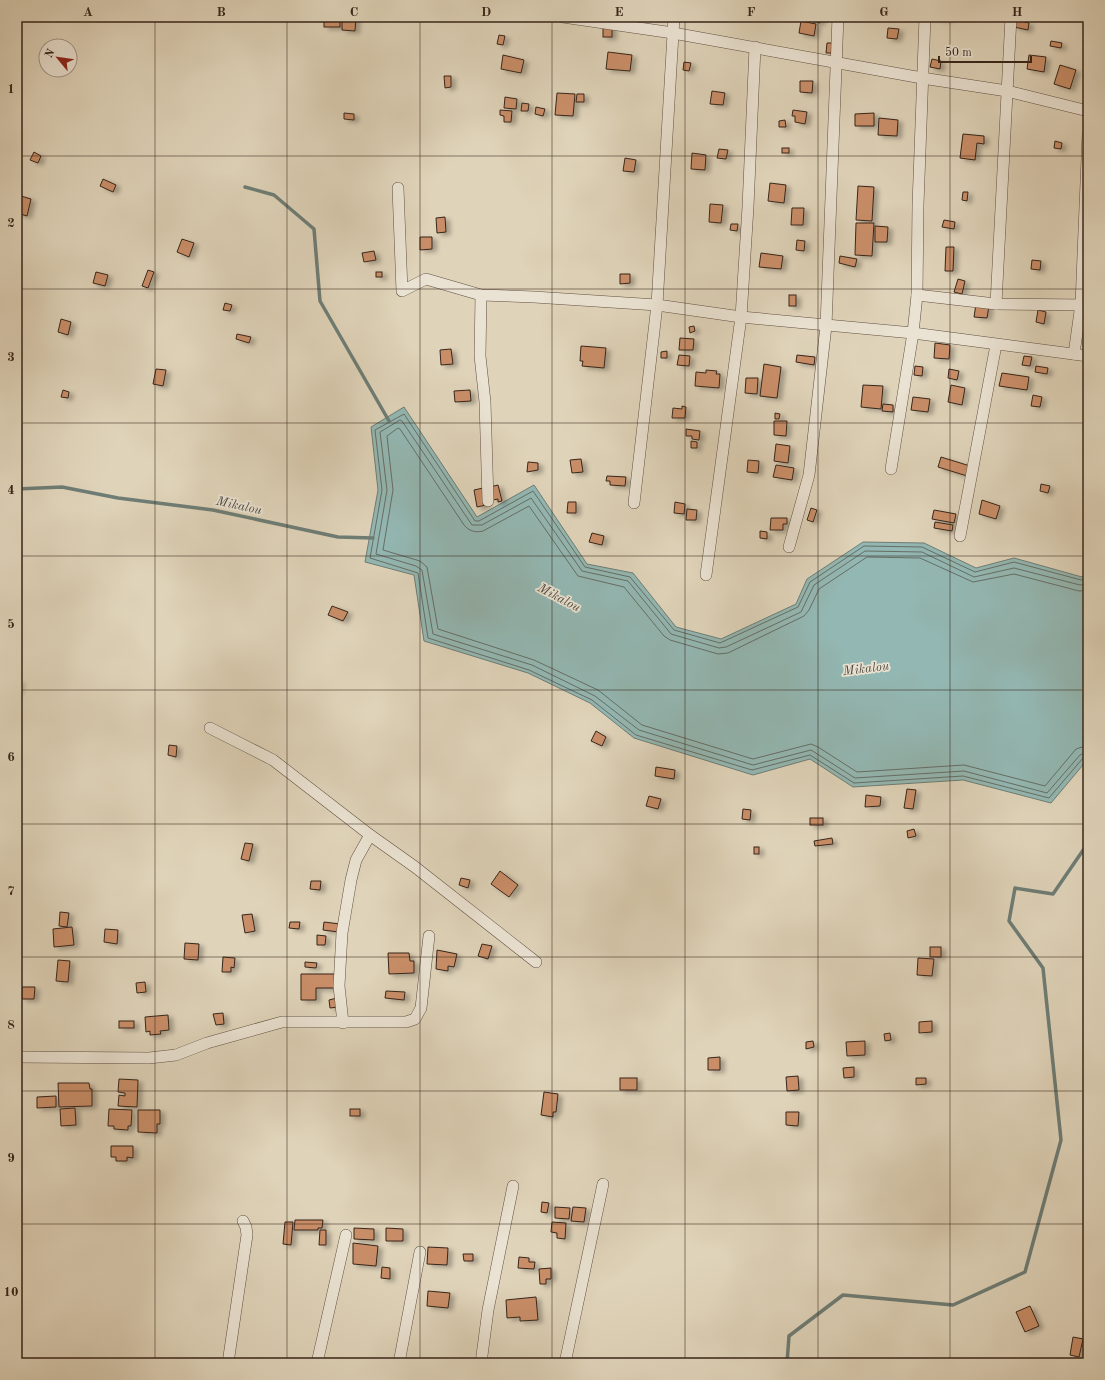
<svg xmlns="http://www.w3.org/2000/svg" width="1105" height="1380" font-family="'Old Standard TT',serif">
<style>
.water{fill:#93b7b2;stroke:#6e7d75}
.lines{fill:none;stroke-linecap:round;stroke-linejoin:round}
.shore{stroke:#656e66;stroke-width:1}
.stream{stroke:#6e7d75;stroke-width:3.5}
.building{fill:#c98e68;stroke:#37251a;filter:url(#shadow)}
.minor-casing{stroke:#615042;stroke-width:12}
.minor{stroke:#eae2d2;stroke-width:11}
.grid{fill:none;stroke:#37251a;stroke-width:1;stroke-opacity:0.55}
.labels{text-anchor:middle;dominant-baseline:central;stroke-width:3.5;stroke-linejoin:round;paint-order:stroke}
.water-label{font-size:13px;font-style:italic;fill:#4e4a40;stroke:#eae2d2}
.neatline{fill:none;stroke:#37251a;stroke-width:1.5}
.grid-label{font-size:13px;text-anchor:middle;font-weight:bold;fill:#37251a}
</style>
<defs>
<filter id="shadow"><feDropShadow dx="4.5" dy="2.5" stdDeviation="2" flood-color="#0004"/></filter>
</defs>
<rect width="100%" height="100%" fill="#dfd3b9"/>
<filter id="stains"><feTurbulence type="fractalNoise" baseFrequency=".005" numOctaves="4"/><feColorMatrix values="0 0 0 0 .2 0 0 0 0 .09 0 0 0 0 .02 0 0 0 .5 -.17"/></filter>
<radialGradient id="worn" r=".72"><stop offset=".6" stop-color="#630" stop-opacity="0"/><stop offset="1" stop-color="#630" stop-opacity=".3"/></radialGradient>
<path class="water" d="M404 407 477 517 534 485 587 564 633 573 676 627 721 639 796 604 807 579 863 542 924 543 976 568 1014 558 1082 577 1088 570V759L1051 803 963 780 853 787 810 759 753 775 634 738 590 703 528 673 424 641 414 575 365 562 378 490 371 427Z"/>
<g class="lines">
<g class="shore">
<path d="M1088 576 1081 580 1014 562 975 572 922 547 864 546 810 582 798 607 720 643 674 630 630 577 585 567 533 491 479 521H475L404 414 375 430 382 490 370 558 418 573 428 638 529 670 592 700 636 735 752 770 810 755 854 783 963 776 1049 798 1083 758 1088 756"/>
<path d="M1088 584 1080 585 1014 568 974 577 922 552 865 551 814 585 801 612 726 647 719 648 671 634 628 581 582 571 531 498 482 525H472L402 421 400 420 380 432 387 490 376 554 416 566 422 570 433 634 532 665 595 696 639 730 753 765 811 750 855 778 964 771 1047 793 1080 755 1088 751"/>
<path d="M1088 590 1079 591 1014 574 973 582 920 558 867 557 819 589 809 610 804 616 728 653 718 654 670 640 664 636 624 587 578 576 529 506 483 531C475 533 469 531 464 525L400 429 398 428 387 436 393 490 383 550 420 561 427 567 438 629 534 660 598 690 642 725 753 759 811 744 818 747 857 772 964 765 1045 786 1076 749 1088 745"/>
</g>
<g class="stream">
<path d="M245 187 274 195 314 229 320 301 389 421"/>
<path d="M17 489 62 487 118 498 213 510 338 537 373 538"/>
<path d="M787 1363 789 1336 843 1295 953 1305 1025 1272 1061 1140 1043 968 1009 921 1015 888 1053 894 1088 843"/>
</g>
</g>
<g class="building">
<path d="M342 17H356L355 31 342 30Z"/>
<path d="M809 17H822L820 23 809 20Z"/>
<path d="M935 17H948V20Z"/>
<rect x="324" y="19" width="16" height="8"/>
<path d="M1016 20 1029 23 1028 30 1014 27Z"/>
<path d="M801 21 816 24 814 36 799 33Z"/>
<rect x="603" y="26" width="9" height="11"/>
<path d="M888 28 899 29 897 39 887 38Z"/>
<path d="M499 35 505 36 503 45 497 44Z"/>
<path d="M1051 41 1062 43 1061 48 1050 46Z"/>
<path d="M827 43H834V53H826Z"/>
<path d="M608 52 632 55 630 71 606 69Z"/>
<path d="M503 55 524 60 521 73 501 69Z"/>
<path d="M1029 55 1046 57 1044 72 1027 69Z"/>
<path d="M932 59 941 61 940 69 930 67Z"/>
<path d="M684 62 691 63 689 71 683 70Z"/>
<path d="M1060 65 1076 70 1070 89 1054 84Z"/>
<path d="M444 76H451V87L445 88Z"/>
<path d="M800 81H813L812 93 800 92Z"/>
<path d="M712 91 725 93 723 105 710 104Z"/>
<path d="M557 93 575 94 573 116 555 115Z"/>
<path d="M577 94H584V102H576Z"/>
<path d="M505 97 517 99 516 109 504 108Z"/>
<path d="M522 103 529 104 528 111H521Z"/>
<path d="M536 107 545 109 543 116 535 114Z"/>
<path d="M500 110 512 111 511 122H504V116L500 115Z"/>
<path d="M793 110 807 112 805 124 795 122V116H792Z"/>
<path d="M344 113 354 114V120L344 119Z"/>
<path d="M874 113V126H855V114Z"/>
<path d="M879 118 898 120 897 136 878 135Z"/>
<path d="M785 120 786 127H779V121Z"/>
<path d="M963 134 984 136V144L977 143 975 160 960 158Z"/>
<path d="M1055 141 1062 143 1061 149 1054 148Z"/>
<rect x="782" y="148" width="7" height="5"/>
<path d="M719 149 728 150 726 159 717 158Z"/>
<path d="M34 152 41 156 38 163 30 160Z"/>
<path d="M692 153 706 155 705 170 691 169Z"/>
<path d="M625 158 636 160 634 172 623 171Z"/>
<path d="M103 179 116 185 113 192 100 186Z"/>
<path d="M770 183 786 185 784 203 768 201Z"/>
<path d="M858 186 874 187 872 221 856 220Z"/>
<path d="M963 192H968L967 201 962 200Z"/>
<path d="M21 196 31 199 27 216 17 213Z"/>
<path d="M710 204 723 205 721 223 709 222Z"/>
<path d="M792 208H804L803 225H791Z"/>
<path d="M445 217 446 232 437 233 436 218Z"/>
<path d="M944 220 955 222 954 229 942 227Z"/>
<path d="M856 223H874L872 256 855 255Z"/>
<path d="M731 224H738L737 231 730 230Z"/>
<path d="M875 226 888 227 887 242H875Z"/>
<path d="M420 237H432V249L420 250Z"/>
<path d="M182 239 194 243 189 257 177 252Z"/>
<path d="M797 240 805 241 804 251 796 250Z"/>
<path d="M946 247H954L953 271H945Z"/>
<path d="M374 251 376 260 364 262 362 253Z"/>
<path d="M761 253 783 256 781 269 759 267Z"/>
<path d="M840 256 857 259 855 267 839 263Z"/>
<path d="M1032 260 1041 261 1040 270 1031 269Z"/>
<path d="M148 270 154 272 148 288 142 286Z"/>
<path d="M96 272 108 275 105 286 93 283Z"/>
<rect x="376" y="272" width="6" height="5"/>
<path d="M620 274H630V283L620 284Z"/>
<path d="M958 279 965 281 962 294 954 292Z"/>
<rect x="789" y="295" width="7" height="11"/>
<path d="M225 303 232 305 230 311 223 310Z"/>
<path d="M976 304 989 306 987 318 974 317Z"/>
<path d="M1038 310 1046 312 1044 324 1036 322Z"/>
<path d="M61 319 71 322 68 335 58 332Z"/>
<path d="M694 326 695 331 690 333 689 327Z"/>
<path d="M237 334 251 337 249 343 236 339Z"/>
<path d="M680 338 694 339 693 350H679Z"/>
<path d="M935 343 950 345 949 359 934 358Z"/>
<path d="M581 346 606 348 604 368 582 366 583 361H580Z"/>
<path d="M451 349 453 364 441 365 440 350Z"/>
<path d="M667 351V358H661V352Z"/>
<path d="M679 355 690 356 689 366 677 365Z"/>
<path d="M797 355 815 357 814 365 796 362Z"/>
<path d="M1024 356 1032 357 1030 366 1022 365Z"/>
<path d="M764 364 781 367 777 398 760 396Z"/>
<path d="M915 366 923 367 922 376 914 375Z"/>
<path d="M1036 366 1048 368 1047 374 1035 372Z"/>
<path d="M156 369 166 370 163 386 153 384Z"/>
<path d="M949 369 959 371 957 380 948 378Z"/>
<path d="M706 370 717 371 716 374H720L719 388 695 386 696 372 706 373Z"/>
<path d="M1002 373 1029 377 1027 390 999 386Z"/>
<path d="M746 378H758L757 394 745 393Z"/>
<path d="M863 385 883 386 881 409 861 407Z"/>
<path d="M951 385 965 388 962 405 948 402Z"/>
<path d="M63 390 69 392 68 398 61 397Z"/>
<path d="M470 390 471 401 455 402 454 391Z"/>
<path d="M1033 395 1042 397 1040 407 1031 406Z"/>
<path d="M913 397 930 399 928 412 911 410Z"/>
<path d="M883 404 893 405V412L882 411Z"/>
<path d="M682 406 686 407 685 418H672L673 408 682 409Z"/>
<path d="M775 413 780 414 779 419H775Z"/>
<path d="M774 421H787L786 436 774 435Z"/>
<path d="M686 429 700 431 699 440 692 439V436H686Z"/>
<path d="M691 441 697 442V448H691Z"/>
<path d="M776 444 790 446 788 463 774 461Z"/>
<path d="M941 457 970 466 967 476 938 467Z"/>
<path d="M581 459 583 472 572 473 570 460Z"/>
<path d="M748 460 759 461 758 473 747 472Z"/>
<path d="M528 462 538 463V470L527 472Z"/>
<path d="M776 465 794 468 792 480 773 477Z"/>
<path d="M607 476 626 477 625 486 610 485V481H606Z"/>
<path d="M1041 484 1050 486 1048 493 1040 491Z"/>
<path d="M498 485 502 501 498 502V499L493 500 490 487Z"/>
<path d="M483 488 486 505 477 507 474 490Z"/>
<path d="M982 500 1000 506 996 519 979 514Z"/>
<path d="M568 502H576V513H567Z"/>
<path d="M675 502 685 504 684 514 674 513Z"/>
<path d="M811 508 817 510 813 522 807 520Z"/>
<path d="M687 509 697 510 696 520H686Z"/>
<path d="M934 510 956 514 954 523 932 519Z"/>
<path d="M771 518H787V524H783V530H770Z"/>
<path d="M935 522 953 525 952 531 934 528Z"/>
<path d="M760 531 767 532V539L760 538Z"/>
<path d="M592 533 604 536 602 545 589 542Z"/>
<path d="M332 606 348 612 343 621 328 615Z"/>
<path d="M17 680 20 681 17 694Z"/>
<path d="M596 731 606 737 602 746 591 741Z"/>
<path d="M169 745 177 746 176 757 168 755Z"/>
<path d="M656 767 675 770 674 779 655 776Z"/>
<path d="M907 789 916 790 913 809 904 808Z"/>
<path d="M866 795 881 797 880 806 865 807Z"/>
<path d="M649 796 661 799 658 809 646 806Z"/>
<path d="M743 809 751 810 750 820 742 819Z"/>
<rect x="810" y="818" width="13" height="7"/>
<path d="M914 829 916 836 908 838 907 831Z"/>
<path d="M832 838 833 844 815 846 814 841Z"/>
<path d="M245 843 253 844 249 861 241 859Z"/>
<rect x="754" y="847" width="5" height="7"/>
<path d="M500 871 518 885 509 897 491 884Z"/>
<path d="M461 878 470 880 468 888 459 885Z"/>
<path d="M311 881H321L320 890 310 889Z"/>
<path d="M60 912 69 913 67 927 59 926Z"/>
<path d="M252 914 255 931 245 933 242 915Z"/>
<path d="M290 922H300L299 929 289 928Z"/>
<path d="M324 922 340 924 339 932 323 930Z"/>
<path d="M72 927 74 945 54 947 53 929Z"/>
<path d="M105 929 118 930 117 944 104 942Z"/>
<path d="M317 935 326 936 325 945H317Z"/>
<path d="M185 943 199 944 198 960 184 959Z"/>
<path d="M482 944 492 946 488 959 478 956Z"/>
<rect x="930" y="947" width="11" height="10"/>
<path d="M437 950 457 954 454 967 448 966V971L436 969Z"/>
<path d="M388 953H409L410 961H414V973L389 974Z"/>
<path d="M223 957 235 958 234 968 231 967V972H222Z"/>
<path d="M918 958 934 959 932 976 917 975Z"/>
<path d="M58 960 70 961 68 982 56 981Z"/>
<path d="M305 962 317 963 316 968 305 967Z"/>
<path d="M301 974H335V988H316V1000H301Z"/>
<path d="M145 982 146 992 137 993 136 983Z"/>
<path d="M22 987H35L34 999H22Z"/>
<path d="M386 991 405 992 404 1000 385 998Z"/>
<path d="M337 998 338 1007 330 1008 329 1000Z"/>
<path d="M223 1013 224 1024 216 1025 213 1014Z"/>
<path d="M168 1015 169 1030 160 1031 161 1034 150 1035V1031L146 1032 145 1017Z"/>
<rect x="119" y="1021" width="15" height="7"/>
<path d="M932 1021V1032L919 1033V1022Z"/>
<path d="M890 1033 891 1040 885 1041 884 1034Z"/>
<path d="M813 1041 814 1047 806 1049V1042Z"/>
<path d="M865 1041V1055L847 1056 846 1042Z"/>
<path d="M720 1057V1070H708V1058Z"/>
<path d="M854 1067V1077L844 1078 843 1068Z"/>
<path d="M798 1076 799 1090 787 1091 786 1077Z"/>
<rect x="620" y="1078" width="17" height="12"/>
<path d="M916 1078H926V1084L916 1085Z"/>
<path d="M119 1079 138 1080 137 1107 118 1106 119 1095 125 1096V1093L118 1092Z"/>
<path d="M58 1083H89L90 1089H92V1106L59 1107Z"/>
<path d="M544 1092 558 1094 556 1112H553V1117L541 1115Z"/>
<path d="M56 1096V1107L37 1108V1097Z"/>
<path d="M75 1108 76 1125 61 1126 60 1109Z"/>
<path d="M109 1109 132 1110 131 1126H128V1130L114 1129V1126H108Z"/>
<rect x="350" y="1109" width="10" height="7"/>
<path d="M138 1110H160V1124H157V1133L138 1132Z"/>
<path d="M786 1112H799L798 1126 786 1125Z"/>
<path d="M111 1146H133V1158L127 1157V1161H116V1157H111Z"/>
<path d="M542 1202 549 1203 547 1213 541 1212Z"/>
<path d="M555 1207 570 1208 569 1219 555 1218Z"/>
<path d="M573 1207 586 1208 584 1222 571 1221Z"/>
<path d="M295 1220H323L322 1228H318V1230H294Z"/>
<path d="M285 1222H293L291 1245 283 1244Z"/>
<path d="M552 1222 566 1223 565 1239 557 1238V1233L551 1232Z"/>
<path d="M354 1228 374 1229V1240L354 1239Z"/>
<path d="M386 1228 403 1229V1241H386Z"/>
<path d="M320 1230H326V1245H319Z"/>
<path d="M353 1243 378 1246 376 1266 353 1264Z"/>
<path d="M428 1247 448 1248 447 1265 427 1264Z"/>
<path d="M463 1254H473V1261H464Z"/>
<path d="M519 1257 529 1258V1262H535L534 1269 518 1268Z"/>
<path d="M382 1267 390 1268V1279L381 1278Z"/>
<path d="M551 1268V1279H546V1284H540L539 1269Z"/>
<path d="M428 1291 450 1293 448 1308 427 1306Z"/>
<path d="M536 1297 538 1320 520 1321V1317L507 1318 506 1300Z"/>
<path d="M1030 1306 1039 1326 1025 1332 1016 1312Z"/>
<rect x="1085" y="1306" width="3" height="12"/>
<path d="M1073 1337 1083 1339 1079 1357 1070 1355Z"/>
</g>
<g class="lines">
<g class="minor-casing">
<g id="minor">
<path d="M563 17 673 33 922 78 1007 91 1088 111"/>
<path d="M398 188 402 291 426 279 481 295 534 297 657 305 741 317 913 333 1088 356"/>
<path d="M481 295 480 356 485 402 488 501"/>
<path d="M917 295 996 304 1087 305"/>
<path d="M996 304 1011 17"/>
<path d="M1074 354 1081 304 1088 134"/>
<path d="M891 469 913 333 917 295 918 205 925 17"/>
<path d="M634 503 657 305 674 17"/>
<path d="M960 536 996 345"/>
<path d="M789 547 809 475 826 326 838 17"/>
<path d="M706 575 741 317 748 207 755 47"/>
<path d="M210 728 273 760 370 835 415 867 536 962"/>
<path d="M343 1023 339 986 342 933 351 880 356 860 370 835"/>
<path d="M17 1057 149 1058 176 1055 207 1043 282 1022H406L415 1019 421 1008 429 936"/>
<path d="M228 1363 247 1235 246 1227 243 1221"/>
<path d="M317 1363 346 1235"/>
<path d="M399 1363 420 1252"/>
<path d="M481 1363 488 1310 513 1186"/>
<path d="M565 1363 603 1184"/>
</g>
</g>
<use href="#minor" class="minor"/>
</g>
<path class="grid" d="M155 17V1363M287 17V1363M420 17V1363M552 17V1363M685 17V1363M818 17V1363M950 17V1363M17 156H1088M17 289H1088M17 423H1088M17 556H1088M17 690H1088M17 824H1088M17 957H1088M17 1091H1088M17 1224H1088"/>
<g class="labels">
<g class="water-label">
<text transform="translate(239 506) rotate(12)">Mikalou</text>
<text transform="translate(559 598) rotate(28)">Mikalou</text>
<text transform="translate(866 669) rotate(-7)">Mikalou</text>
</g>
</g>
<rect width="1105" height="1380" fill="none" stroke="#dfd3b9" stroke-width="44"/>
<g transform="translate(58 58) rotate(299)"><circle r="19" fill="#eae2d2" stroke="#a29688"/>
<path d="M0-3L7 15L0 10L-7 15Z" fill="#8f2418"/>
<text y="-6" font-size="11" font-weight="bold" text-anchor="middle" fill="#37251a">N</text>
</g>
<path d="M939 56v6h92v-6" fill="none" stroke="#37251a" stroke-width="2"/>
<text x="945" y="56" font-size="12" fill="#37251a" stroke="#eae2d2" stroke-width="3" paint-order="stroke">50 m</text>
<rect x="22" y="22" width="1061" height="1336" class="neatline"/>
<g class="grid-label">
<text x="88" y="16">A</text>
<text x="221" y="16">B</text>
<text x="354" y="16">C</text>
<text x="486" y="16">D</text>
<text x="619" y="16">E</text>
<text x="751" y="16">F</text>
<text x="884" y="16">G</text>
<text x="1017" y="16">H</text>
<text x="11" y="93">1</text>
<text x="11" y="227">2</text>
<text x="11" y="361">3</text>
<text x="11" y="494">4</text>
<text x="11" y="628">5</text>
<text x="11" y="761">6</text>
<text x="11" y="895">7</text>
<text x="11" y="1029">8</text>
<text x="11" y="1162">9</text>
<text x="11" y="1296">10</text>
</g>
<rect width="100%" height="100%" filter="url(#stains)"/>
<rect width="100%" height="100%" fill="url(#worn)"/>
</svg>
